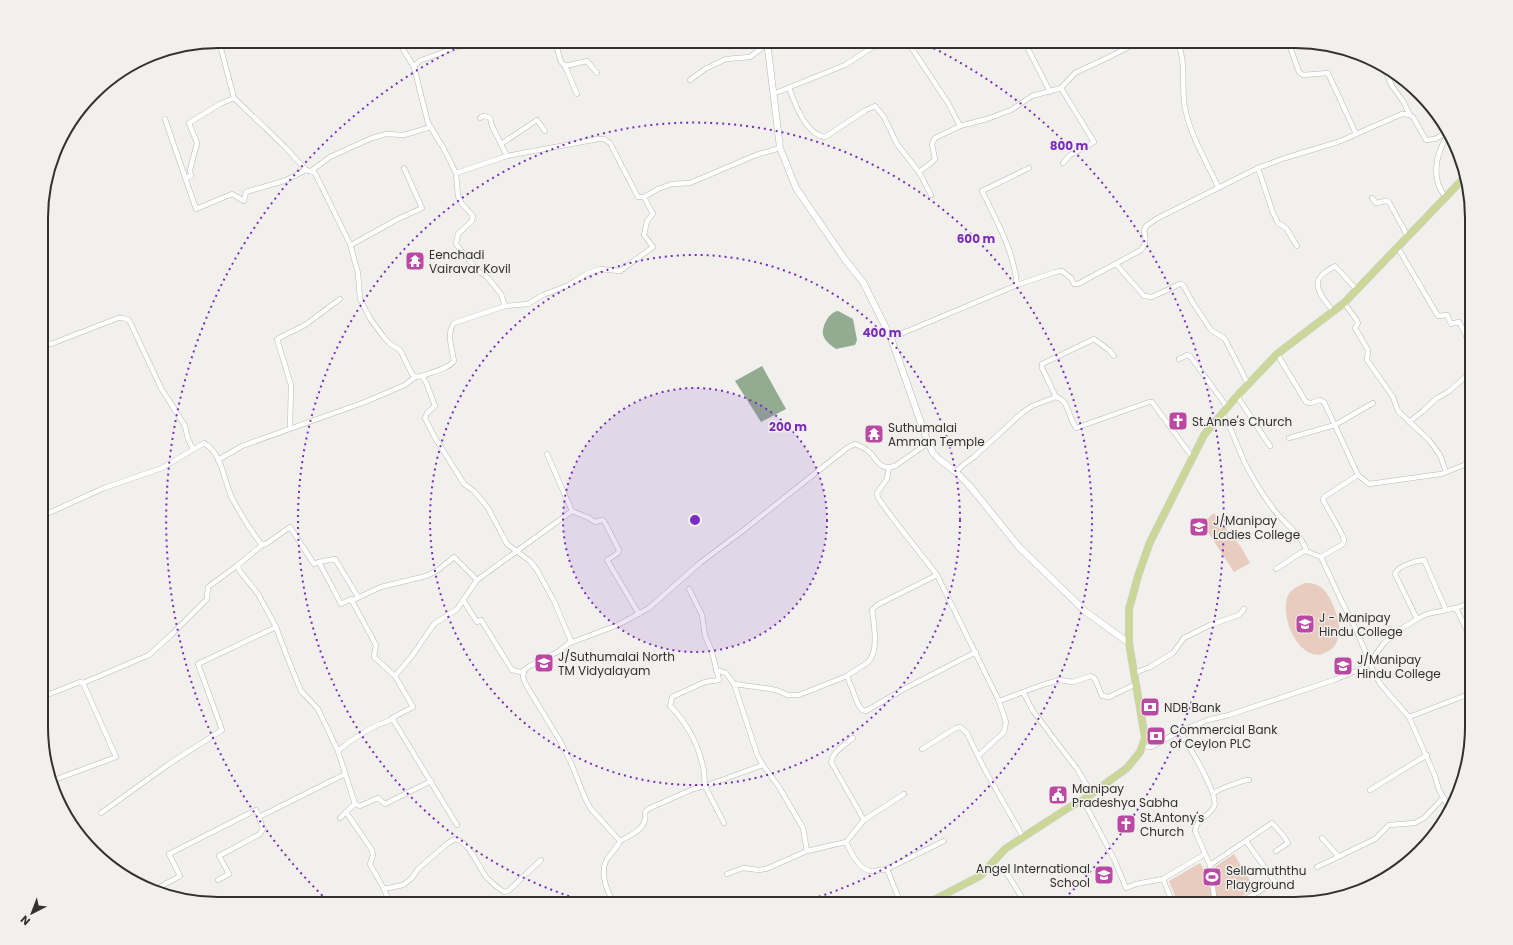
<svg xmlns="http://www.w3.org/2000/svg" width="1513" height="945" font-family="Poppins,sans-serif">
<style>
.green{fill:#e7ccbf}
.water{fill:#92ab91}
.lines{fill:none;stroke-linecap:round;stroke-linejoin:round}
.street-casing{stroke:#b9b9b5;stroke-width:5.5}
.secondary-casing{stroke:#b9b9b5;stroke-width:7}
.primary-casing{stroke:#cececd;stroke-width:8}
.street{stroke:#fff;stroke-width:4.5}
.secondary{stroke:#fff;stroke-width:6}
.primary{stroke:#cad799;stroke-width:7}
.ring{fill:none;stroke:#7b2cbf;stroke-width:2;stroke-dasharray:2 4}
.labels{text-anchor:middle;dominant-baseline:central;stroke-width:3;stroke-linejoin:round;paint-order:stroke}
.poi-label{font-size:12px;fill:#323130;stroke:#f1f0ec;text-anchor:start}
.rim{fill:none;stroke:#323130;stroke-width:2}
.centre{fill:#7b2cbf;stroke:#f1f0ec;stroke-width:2}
.ring-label{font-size:12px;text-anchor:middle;font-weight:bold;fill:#7b2cbf;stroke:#f1f0ec;stroke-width:3;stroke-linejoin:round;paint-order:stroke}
</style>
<rect width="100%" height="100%" fill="#f1f0ec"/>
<g class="green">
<path d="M1214 513 1241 547 1250 563 1234 572 1202 523Z"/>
<path d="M1305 583C1311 583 1317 584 1322 588 1331 595 1341 622 1339 633 1338 641 1335 649 1326 652 1324 653 1320 655 1318 655 1296 654 1281 617 1287 598 1289 590 1298 586 1305 583Z"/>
<path d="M1234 854 1255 889 1227 904H1178L1169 881 1200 863 1206 873Z"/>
</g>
<g class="water">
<path d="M838 311 853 319 857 340 855 345 836 349C832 346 824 341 823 334 822 326 829 312 838 311Z"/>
<path d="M762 366 786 409 761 422 735 381Z"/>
</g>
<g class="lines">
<g class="street-casing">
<g id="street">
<path d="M219 41 234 98 285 147 306 170 314 172 316 175 350 244 358 273 360 299 371 320 383 336 390 344 400 350 412 374 415 377 422 376 426 382 435 406 427 413 425 418 434 436 464 484 474 491 488 508 507 544 530 561 537 570 554 601 571 641C559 655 538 659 524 670L523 677 526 685 559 739 571 763 585 798 591 809 620 841C617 848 611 853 607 859 599 873 607 892 615 904"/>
<path d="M398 41 414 67 428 123 444 149 456 173 458 196 462 204 473 216 472 221 458 234 456 244 477 270 488 278 501 294 505 306 454 323C446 335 452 347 454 361 448 369 432 372 422 376"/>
<path d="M555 41 561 62 565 66 587 61 597 73"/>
<path d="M907 41 948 103 960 126"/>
<path d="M1024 41 1050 92"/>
<path d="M1177 41C1186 60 1182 81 1184 102 1188 132 1206 160 1218 187"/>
<path d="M1288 41 1299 72 1303 75 1328 73 1356 134"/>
<path d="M565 66 577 94"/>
<path d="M1383 66 1392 86 1403 101 1410 115"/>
<path d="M414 67 419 61 474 41"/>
<path d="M690 80 705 69 726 59 750 57 767 44"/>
<path d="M789 88C795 104 806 135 825 137L866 110 875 106 884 117 897 144 919 172 931 195"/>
<path d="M1061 88 1094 142 1070 155 1063 163"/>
<path d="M773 94 845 65 882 41"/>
<path d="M480 118 484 116 490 118 492 126 507 156"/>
<path d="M165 119 196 209 232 194 244 201 246 192 284 181 306 170"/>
<path d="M501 144 537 120 545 131"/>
<path d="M1258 168 1273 213 1278 223 1286 228 1297 246"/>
<path d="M311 171 330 157 372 138 386 134 404 135 431 127"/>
<path d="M919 172 931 163 935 159 932 144 935 138 960 126 987 119 1011 110 1032 96 1061 88 1075 73 1109 57 1140 41"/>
<path d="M456 173 507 156 598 139H604L610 143 638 197H644L658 189 672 184 690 183 756 155 780 148"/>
<path d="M185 178 191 176 190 170 197 143 189 123 220 104 234 98"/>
<path d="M1372 198 1376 203 1386 201 1389 202 1408 237"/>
<path d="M1446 198C1429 177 1437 152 1449 132"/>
<path d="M351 245 398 219 422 208 404 168"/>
<path d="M1398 248 1438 316 1447 315 1451 324 1459 322 1465 333 1472 356"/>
<path d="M1116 264 1144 296 1152 297 1180 284 1183 285 1193 303 1211 330 1225 339 1248 384"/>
<path d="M1017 285C1014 252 997 221 982 191L1029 168"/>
<path d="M1344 303 1356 319 1358 323 1355 328 1368 350 1367 360 1393 397 1398 411 1429 440 1440 455 1446 472"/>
<path d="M505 306 528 304 543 295 569 285 588 273 600 269 620 271 653 247 644 235 647 221 653 214 644 197"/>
<path d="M1333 311C1327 303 1312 288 1320 277 1323 273 1330 269 1335 266L1357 290"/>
<path d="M42 334 46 343 51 344 118 318H123L129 320 161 388 185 426 188 439 193 449"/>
<path d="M891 338 1017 285 1055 272 1062 271 1071 278 1074 284H1078L1141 250C1147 243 1146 239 1144 231L1146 226 1156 219 1258 168 1285 158 1338 142 1402 114 1410 115 1413 117 1426 140 1435 139 1449 131"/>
<path d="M1277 354 1306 402 1311 403 1320 400 1324 402 1358 475 1369 484 1441 474 1472 462"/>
<path d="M1179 359 1187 355 1190 356 1227 407"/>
<path d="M1237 396 1270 446"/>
<path d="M1056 397 1042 368V364L1094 339 1109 350 1114 356"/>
<path d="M1222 413C1232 429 1237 446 1245 463 1253 480 1263 495 1274 510 1282 521 1305 538 1306 551"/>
<path d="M1409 422 1423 411 1437 398 1448 392 1472 371"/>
<path d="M290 428 291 385 277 339 305 325 340 299"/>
<path d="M1289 438 1335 425 1373 403"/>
<path d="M547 454 572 511 589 518 595 522 602 520 604 521 619 550 618 553 609 559 607 560 639 614"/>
<path d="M218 460 242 446 365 402 405 385 415 377"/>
<path d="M889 467 887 479 877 493 878 498 894 520 937 575 999 701 1006 722 1004 732 978 756 985 770 1023 837"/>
<path d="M956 472 963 465 974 457 1022 413 1032 406 1056 397C1069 400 1069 419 1076 428L1149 402H1152L1193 458"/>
<path d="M42 516 104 488 162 468 204 443C222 453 224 481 232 498 241 515 250 530 262 545L238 565 239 570 258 594 276 627 286 654 301 691 318 709 338 751 355 804 346 812 372 850 373 855 370 864 384 889 390 904"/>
<path d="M262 545 266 544 290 527 314 564 319 562 341 604 351 599 376 645 374 657 395 676 413 707 392 718 457 825"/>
<path d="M1321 557 1342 602 1356 629 1374 673 1381 685 1409 717 1435 776 1439 790 1450 809"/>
<path d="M319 562 335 559 358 597"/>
<path d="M1276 569 1302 552 1306 551 1321 557 1343 544 1344 541 1343 536 1323 500 1324 497 1358 475"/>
<path d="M689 589 702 615 705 636 712 652 719 680 705 682 672 697 670 706C686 721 699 746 703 767 705 773 704 780 705 786L763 765"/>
<path d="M463 600 477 622 481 620 512 670 524 673"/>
<path d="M351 601 381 587 426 576 438 570 454 557 477 580"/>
<path d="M1456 608 1472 641"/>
<path d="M1417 619 1395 574C1398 565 1416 561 1424 560L1446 610"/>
<path d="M570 643 618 625 649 608 700 563 745 529 847 448 855 444C859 446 863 447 867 450 878 458 877 471 895 466L928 443"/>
<path d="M716 670 726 673 734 684 758 757 763 765 779 787 803 828 807 851"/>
<path d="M1134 673 1150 667 1173 653 1184 638 1210 625 1239 615 1244 609"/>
<path d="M395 676 412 656 434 624 457 609 477 580 572 511"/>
<path d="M847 676C853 671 862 667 868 662 879 652 874 624 872 610L877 605 937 575"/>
<path d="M734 684 771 689 779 691 787 695H799L847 676 858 704 862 710 866 711 904 689 976 652"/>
<path d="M1023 692 1033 711 1077 769 1092 794"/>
<path d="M42 697 80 682 83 683"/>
<path d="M999 701 1045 684 1060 680 1073 682 1091 676 1095 679 1102 696 1109 697 1136 684"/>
<path d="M1409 717 1472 693"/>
<path d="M1180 731C1187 744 1220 794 1214 807 1209 816 1196 819 1195 831L1210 865 1215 904"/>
<path d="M853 738C845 745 833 751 831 762L864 820 846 842C850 851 859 869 870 871 875 871 882 870 887 869L901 904"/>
<path d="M1143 746 1151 747 1180 731 1208 720 1229 715 1334 680 1361 669 1370 662 1384 643 1395 633 1417 619 1427 614 1456 608 1472 602"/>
<path d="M922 749 956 728 960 727 967 733 978 756"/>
<path d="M338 751C354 737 372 726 393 719"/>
<path d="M54 780 116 757 83 683 149 655 172 634 207 599 208 587 238 565"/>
<path d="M1370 790 1427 755"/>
<path d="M1214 793C1219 789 1243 780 1249 780"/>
<path d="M1083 800 1114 859 1126 888 1136 884 1163 879 1205 854"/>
<path d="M355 804 360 806 378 798 385 804 431 781"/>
<path d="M101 813 169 764 222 730 198 664 276 627"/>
<path d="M340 818 346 812"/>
<path d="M864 820 904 794"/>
<path d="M1322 838 1338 856"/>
<path d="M620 841C633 834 648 828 645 812L648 809 693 789 705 786 724 823"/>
<path d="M1210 865 1272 823 1283 835 1288 843 1276 851"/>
<path d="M1317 867 1375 839 1389 825 1415 823 1424 818 1443 798"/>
<path d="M887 869 944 841"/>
<path d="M988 869H998L1006 872 1026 904"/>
<path d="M727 874 743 868 759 870 766 869 807 851 846 842"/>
<path d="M1163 879 1173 904"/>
<path d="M218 880 229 874 219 856 260 834 263 829 259 817"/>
<path d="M384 889 403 885 412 878 418 869 448 843 455 839C469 841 478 867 487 878 492 883 498 888 504 892L508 891 541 860"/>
<path d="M154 890 180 876 169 854 256 810 259 817 345 774"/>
<path d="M1237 904 1275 882 1246 841"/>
</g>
</g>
<g class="secondary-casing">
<path id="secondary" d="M767 41 780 148 796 188 846 261 863 282 891 338 928 443 933 453 940 460 956 472 969 485 1019 547 1086 612 1129 643"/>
</g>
<g class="primary-casing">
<path id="primary" d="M926 904 980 876 1005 849 1068 808 1083 800 1127 768 1140 752 1145 738 1129 643V609L1138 576 1150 542 1204 435 1237 396 1277 354 1344 303 1463 179"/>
</g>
<use href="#street" class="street"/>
<use href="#secondary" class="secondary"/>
<use href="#primary" class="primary"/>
</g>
<circle cx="695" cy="520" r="132" fill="#7b2cbf" fill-opacity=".12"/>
<g class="ring">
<circle cx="695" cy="520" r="132"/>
<circle cx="695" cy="520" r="265"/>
<path d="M592 903A397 397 0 1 1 798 903"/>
<path d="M331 904A529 529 0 0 1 467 43M923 43A529 529 0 0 1 1062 901"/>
</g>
<defs>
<g id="temple-square" transform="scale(1)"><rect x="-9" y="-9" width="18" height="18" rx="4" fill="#bb48a2" stroke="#f1f0ec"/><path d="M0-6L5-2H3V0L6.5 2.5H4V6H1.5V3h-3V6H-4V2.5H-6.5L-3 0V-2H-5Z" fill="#fff"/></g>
<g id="church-square" transform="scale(1)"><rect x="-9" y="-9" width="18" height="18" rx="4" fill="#bb48a2" stroke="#f1f0ec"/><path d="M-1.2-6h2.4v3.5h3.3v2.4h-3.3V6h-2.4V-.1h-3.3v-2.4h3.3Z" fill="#fff"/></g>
<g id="school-square" transform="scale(1)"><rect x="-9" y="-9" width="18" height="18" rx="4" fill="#bb48a2" stroke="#f1f0ec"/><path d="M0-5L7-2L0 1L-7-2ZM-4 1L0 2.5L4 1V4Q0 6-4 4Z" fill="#fff"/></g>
<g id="bank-square" transform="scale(1)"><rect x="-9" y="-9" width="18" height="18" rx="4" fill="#bb48a2" stroke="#f1f0ec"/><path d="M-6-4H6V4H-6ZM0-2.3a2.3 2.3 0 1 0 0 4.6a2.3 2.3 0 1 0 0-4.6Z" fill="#fff"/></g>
<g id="civic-square" transform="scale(1)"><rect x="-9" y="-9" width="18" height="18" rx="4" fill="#bb48a2" stroke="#f1f0ec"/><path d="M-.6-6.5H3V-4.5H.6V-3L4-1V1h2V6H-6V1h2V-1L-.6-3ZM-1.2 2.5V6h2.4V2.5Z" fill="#fff"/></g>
<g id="stadium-square" transform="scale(1)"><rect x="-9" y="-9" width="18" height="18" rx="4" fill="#bb48a2" stroke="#f1f0ec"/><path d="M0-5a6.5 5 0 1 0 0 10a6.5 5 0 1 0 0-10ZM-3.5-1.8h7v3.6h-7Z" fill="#fff"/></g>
</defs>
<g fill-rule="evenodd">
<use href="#temple-square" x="415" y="261"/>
<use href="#church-square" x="1178" y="421"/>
<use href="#temple-square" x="874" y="434"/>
<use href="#school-square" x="1199" y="527"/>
<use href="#school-square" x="1305" y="624"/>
<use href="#school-square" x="544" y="663"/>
<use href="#school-square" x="1343" y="666"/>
<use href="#bank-square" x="1150" y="707"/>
<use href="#bank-square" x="1156" y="736"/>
<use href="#civic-square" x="1058" y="795"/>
<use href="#church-square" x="1126" y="824"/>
<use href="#school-square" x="1104" y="875"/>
<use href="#stadium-square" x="1212" y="877"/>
</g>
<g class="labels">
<g class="poi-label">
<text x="429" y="254">Eenchadi<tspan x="429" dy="14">Vairavar Kovil</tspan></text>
<text x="1192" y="421">St.Anne's Church</text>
<text x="888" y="427">Suthumalai<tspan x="888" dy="14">Amman Temple</tspan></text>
<text x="1213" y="520">J/Manipay<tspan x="1213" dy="14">Ladies College</tspan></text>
<text x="1319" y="617">J - Manipay<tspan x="1319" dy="14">Hindu College</tspan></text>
<text x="558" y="656">J/Suthumalai North<tspan x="558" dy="14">TM Vidyalayam</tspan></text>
<text x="1357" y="659">J/Manipay<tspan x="1357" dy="14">Hindu College</tspan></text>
<text x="1164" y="707">NDB Bank</text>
<text x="1170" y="729">Commercial Bank<tspan x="1170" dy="14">of Ceylon PLC</tspan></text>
<text x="1072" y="788">Manipay<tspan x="1072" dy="14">Pradeshya Sabha</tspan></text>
<text x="1140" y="817">St.Antony's<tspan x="1140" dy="14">Church</tspan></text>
<text x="1090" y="868" text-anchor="end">Angel International<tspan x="1090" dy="14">School</tspan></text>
<text x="1226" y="870">Sellamuththu<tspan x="1226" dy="14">Playground</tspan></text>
</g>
</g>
<path d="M0 0H1513V945H0ZM218 48H1295A170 170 0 0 1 1465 218V727A170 170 0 0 1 1295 897H218A170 170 0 0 1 48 727V218A170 170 0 0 1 218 48Z" fill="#f1f0ec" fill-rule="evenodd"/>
<path class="rim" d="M218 48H1295A170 170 0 0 1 1465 218V727A170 170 0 0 1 1295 897H218A170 170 0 0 1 48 727V218A170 170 0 0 1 218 48Z"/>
<circle cx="695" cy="520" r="6" class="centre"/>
<g class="ring-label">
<text x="1069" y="150">800 m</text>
<text x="976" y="243">600 m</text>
<text x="882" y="337">400 m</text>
<text x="788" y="431">200 m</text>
</g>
<g transform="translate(32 913) rotate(222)" stroke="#f1f0ec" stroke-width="3" paint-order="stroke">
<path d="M0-3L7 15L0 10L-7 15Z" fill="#323130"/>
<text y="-6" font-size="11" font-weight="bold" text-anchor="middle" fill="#323130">N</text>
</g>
</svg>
